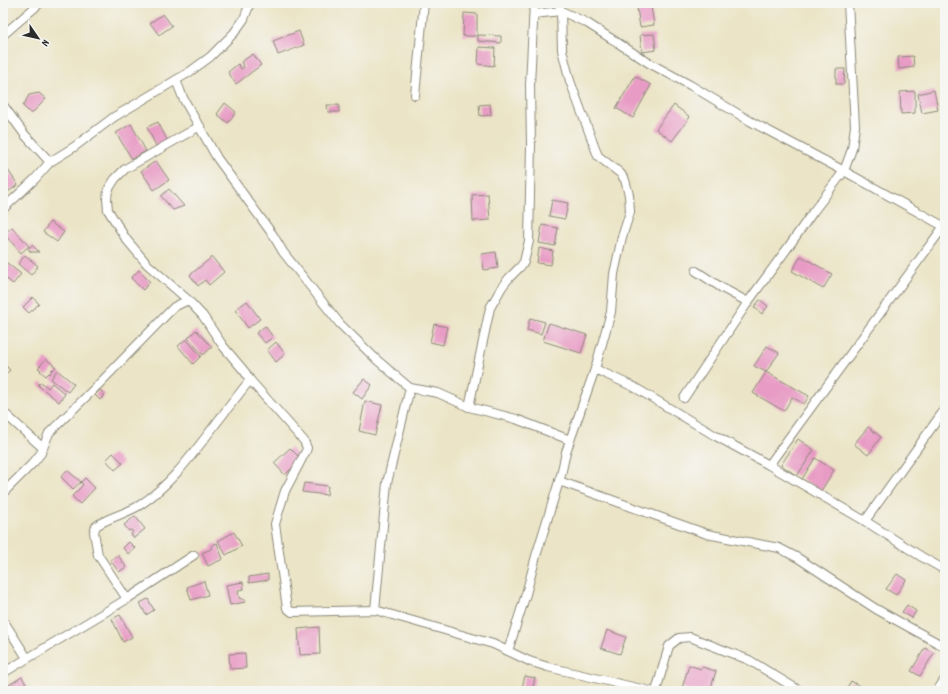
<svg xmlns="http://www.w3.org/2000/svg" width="948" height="694" font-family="Dekko,sans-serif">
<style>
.building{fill:#e89bc5}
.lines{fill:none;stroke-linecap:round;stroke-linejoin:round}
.minor-casing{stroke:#8b8878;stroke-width:10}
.minor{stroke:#fff;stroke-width:8}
</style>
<rect width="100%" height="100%" fill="#f6f6f2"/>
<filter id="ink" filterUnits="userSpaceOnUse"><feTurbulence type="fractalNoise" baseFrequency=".025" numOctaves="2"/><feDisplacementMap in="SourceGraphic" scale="8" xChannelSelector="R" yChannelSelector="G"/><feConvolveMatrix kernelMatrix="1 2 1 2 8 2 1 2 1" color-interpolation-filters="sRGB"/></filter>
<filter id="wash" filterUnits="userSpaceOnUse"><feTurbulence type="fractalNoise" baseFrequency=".012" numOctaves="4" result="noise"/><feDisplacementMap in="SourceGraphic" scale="16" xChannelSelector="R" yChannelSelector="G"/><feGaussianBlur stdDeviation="0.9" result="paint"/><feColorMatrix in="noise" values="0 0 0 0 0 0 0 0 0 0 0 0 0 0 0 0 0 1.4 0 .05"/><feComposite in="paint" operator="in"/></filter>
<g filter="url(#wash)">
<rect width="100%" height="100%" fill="#ebe4c6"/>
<g id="blocks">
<g class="building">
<path d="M651 6 654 25 640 27 637 8Z"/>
<path d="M464 13 477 14V36H463Z"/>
<path d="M163 14 172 26 159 35 150 23Z"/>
<path d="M299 31 304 45 278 55 273 41Z"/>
<path d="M654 34 656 50 642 52 640 35Z"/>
<path d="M478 35 501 36V43L478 41Z"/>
<path d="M479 47 495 48 494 66 478 64Z"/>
<path d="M253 54 261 65 236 84 228 72 238 64 241 69 244 67 241 62Z"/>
<path d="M913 56 914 67 899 69 898 57Z"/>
<path d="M836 69H845L844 84H836Z"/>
<path d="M635 76 651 85 633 118 616 108Z"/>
<path d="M934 90 938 110 922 113 918 94Z"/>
<path d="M915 91V113L901 114 900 92Z"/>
<path d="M39 93 46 99 31 114 23 106 29 95Z"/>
<path d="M225 103 236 112 228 123 217 114Z"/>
<path d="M490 104 491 115 480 116 479 105Z"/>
<path d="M327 105H339V112H328Z"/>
<path d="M674 105 690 117 672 141 656 129Z"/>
<path d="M158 122 168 142 157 148 147 127Z"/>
<path d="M131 124 146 151 132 159 116 133Z"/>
<path d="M156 161 169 180 154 190 141 171Z"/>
<path d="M8 170 18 185 3 195V173Z"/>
<path d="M169 189 184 206 173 210 161 196Z"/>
<path d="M488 194 490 220 473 221 472 195Z"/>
<path d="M552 200 568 203 565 219 549 216Z"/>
<path d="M50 222 64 232 57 242 43 232Z"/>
<path d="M542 225 558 228 555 246 539 243Z"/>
<path d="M12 227 29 246 21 253 4 234Z"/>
<path d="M32 245 39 252H31L28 249Z"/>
<path d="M539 248 553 251 551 265 537 263Z"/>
<path d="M496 252 498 268 484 270 482 254Z"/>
<path d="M25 255 38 266 31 275 18 264Z"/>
<path d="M801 256 832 274 823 289 792 271Z"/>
<path d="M212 257 224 272 209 285 205 280 198 286 190 275Z"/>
<path d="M3 260 21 274 13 284 3 276Z"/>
<path d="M139 270 150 282 143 290 131 278Z"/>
<path d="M33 297 39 304 29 313 23 307Z"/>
<path d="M760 300 768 306 762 314 754 307Z"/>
<path d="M247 301 260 319 248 328 235 310Z"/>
<path d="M530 318 545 322 541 334 527 330Z"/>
<path d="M549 323 587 335 581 353 543 341Z"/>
<path d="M434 324 447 327 443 345 430 342Z"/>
<path d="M265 326 273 337 265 343 256 333Z"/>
<path d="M196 330 212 347 203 355 188 338Z"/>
<path d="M186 339 201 356 193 364 178 346Z"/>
<path d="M276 342 285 354 276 362 267 350Z"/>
<path d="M767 346 779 353 766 372 754 366Z"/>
<path d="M46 359 56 367 53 370 52 369 50 374 49 373 46 376 40 371 41 370 38 368Z"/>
<path d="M3 363 10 370 3 377Z"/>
<path d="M57 370 74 384 68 392 51 379Z"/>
<path d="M766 372 809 396 804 404 792 397 784 411 753 393Z"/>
<path d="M364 379 372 385 362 399 353 392Z"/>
<path d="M41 382 48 388 52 383 65 394 59 402 38 385Z"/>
<path d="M100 390 105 395 100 400 95 395Z"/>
<path d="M365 401 382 405 375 435 359 431Z"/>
<path d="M868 427 881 437 868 455 854 444Z"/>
<path d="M798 439 814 450 797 476 781 465Z"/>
<path d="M290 448 301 459 285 475 274 463Z"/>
<path d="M113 453 123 463 115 470 106 460Z"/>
<path d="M815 458 834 470 821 491 802 479Z"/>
<path d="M67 470 81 482 73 489 61 477Z"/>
<path d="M85 478 95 488 80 504 72 496 83 485 81 482Z"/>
<path d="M304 483 328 486 327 495 302 492Z"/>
<path d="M135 516 145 529 134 538 131 534 133 532 131 530 129 531 124 525Z"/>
<path d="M234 532 242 546 226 555 218 541Z"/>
<path d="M129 542 135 548 128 554 123 548Z"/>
<path d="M217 543 223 559 208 566 202 553 211 549 212 545Z"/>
<path d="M118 555 126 567 119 572 110 560Z"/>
<path d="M268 574V580L249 583V577Z"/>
<path d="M897 574 906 580 896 595 886 589Z"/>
<path d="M204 581 208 595 191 600 187 587Z"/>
<path d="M243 582 244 589 238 590 239 598 245 600V602L230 605 226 585Z"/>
<path d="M148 599 154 610 146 615 140 603Z"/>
<path d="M907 605 916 611 912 618 902 612Z"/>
<path d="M120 615 132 637 123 642 112 619Z"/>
<path d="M319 627 320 654 300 655 298 629Z"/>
<path d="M607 630 626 637 620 654 601 648Z"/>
<path d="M925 648 934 653 920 676 911 671Z"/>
<path d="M245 653 246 668 230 669 229 654Z"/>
<path d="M689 665 701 669 702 667 716 671 710 691H693L682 688Z"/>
<path d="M525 676 535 678 532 691H521Z"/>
<path d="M22 677 30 691H10L7 686Z"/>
<path d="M851 681 863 688 861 691H845Z"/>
</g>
</g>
</g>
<g filter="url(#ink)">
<use href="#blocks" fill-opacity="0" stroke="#8b8878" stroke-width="1"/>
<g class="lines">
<g class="minor-casing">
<g id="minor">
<path d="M250 3 244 19 234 33 210 57 188 73 176 80 183 98 217 158 273 235 283 252 340 324 377 360 410 388 438 393 469 407 516 419 570 440"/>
<path d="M559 3 561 11 562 50 570 81 598 156 620 173 625 180 629 195 630 212 622 237 614 274 611 312 595 369 566 452 561 475 536 556 526 594 508 651 529 661 548 667 650 691"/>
<path d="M534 14 561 11 587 23 649 63 690 85 750 121 844 171 945 227"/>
<path d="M3 35 40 3"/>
<path d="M415 95 424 3"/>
<path d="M3 105 25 135 50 162 74 147 114 117 176 80"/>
<path d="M200 126 125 169 115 179 108 190 107 199 108 210 126 239 147 264 188 300 203 316 223 346 245 372 250 380 304 441 307 448 306 451 285 491 275 524 287 608 292 612 375 610 493 644 508 651"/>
<path d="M3 209 35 179 50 162"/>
<path d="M696 271 722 288 748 302"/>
<path d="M595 369 634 387 714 435 769 465 865 521 922 557 945 570"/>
<path d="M684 398 748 302 789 246 813 212 844 171 852 149 855 126 848 3"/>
<path d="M469 407 490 308 502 287 509 278 520 267 524 262 529 241 531 145 530 85 534 3"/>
<path d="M3 412 43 448"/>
<path d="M769 465 944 226"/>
<path d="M559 481 707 534 779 548 798 558 876 609 945 647"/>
<path d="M3 493 34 462 41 453 49 433 97 386 174 307 188 300"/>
<path d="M865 521 945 409"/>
<path d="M127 599 98 555 94 532 96 526C109 517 126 514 140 505 167 487 186 463 205 438 220 418 235 399 250 380"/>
<path d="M375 610 387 483 410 388"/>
<path d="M3 620 27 658"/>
<path d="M3 673 127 599 194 555"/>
<path d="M656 691 669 646 679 638 690 637 749 660 800 691"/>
<path d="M937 691 945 679"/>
</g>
</g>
<use href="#minor" class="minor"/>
</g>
</g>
<rect width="948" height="694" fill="none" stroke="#f6f6f2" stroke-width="16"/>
<g transform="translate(38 38) rotate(124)" stroke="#f6f6f2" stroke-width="3" paint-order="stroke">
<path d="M0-3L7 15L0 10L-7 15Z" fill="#2b2b2b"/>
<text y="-6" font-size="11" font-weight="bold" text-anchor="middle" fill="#2b2b2b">N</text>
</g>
</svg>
